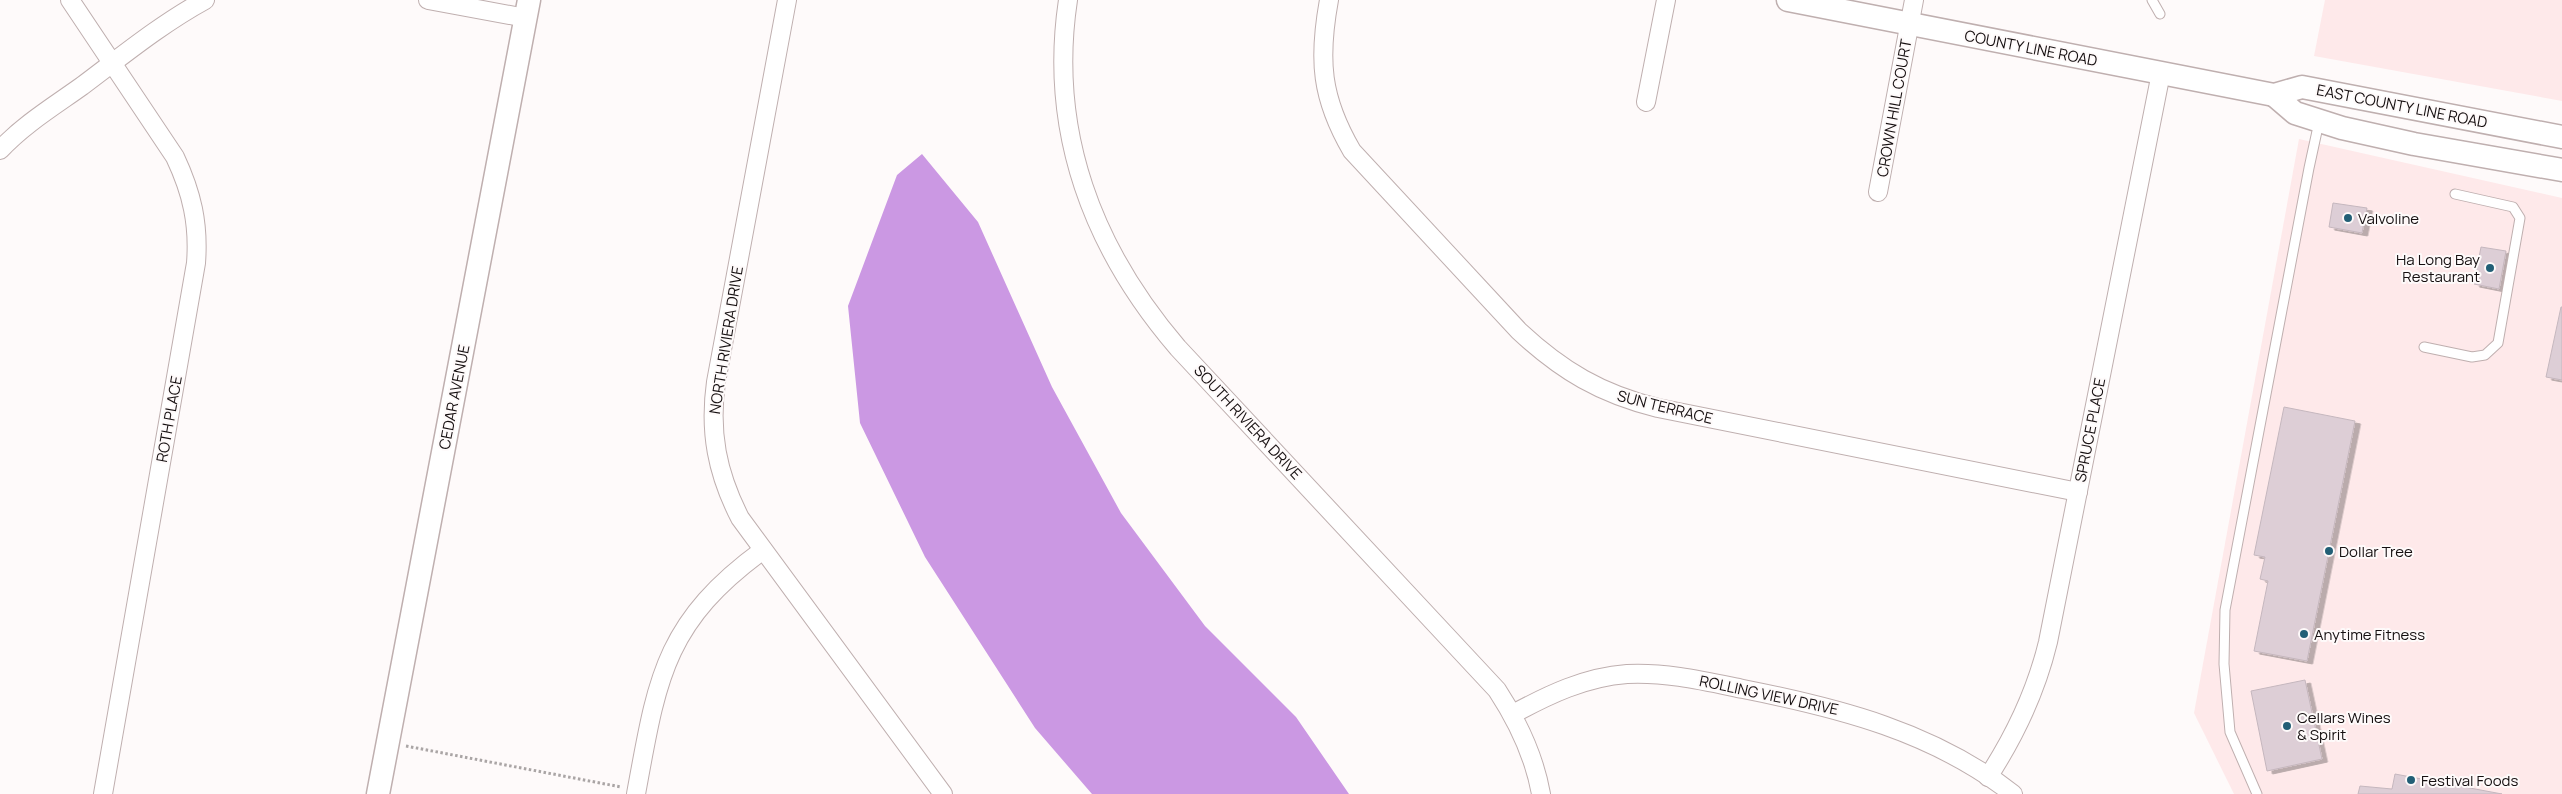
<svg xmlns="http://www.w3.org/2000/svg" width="2562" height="794" font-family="Manrope,sans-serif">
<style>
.built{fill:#fee9ea}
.water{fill:#cb98e3}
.building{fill:#ddced6;stroke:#c5b7be;filter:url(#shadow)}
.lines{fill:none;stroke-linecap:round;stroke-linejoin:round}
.service-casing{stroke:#bfafaf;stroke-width:11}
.minor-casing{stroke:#bfafaf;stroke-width:20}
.tertiary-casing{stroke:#bfafaf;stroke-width:25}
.path{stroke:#aaa5a5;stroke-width:3;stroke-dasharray:2.5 2.5;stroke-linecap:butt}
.service{stroke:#fff;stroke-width:9}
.minor{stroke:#fff;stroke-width:18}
.tertiary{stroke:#fff;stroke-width:22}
.poi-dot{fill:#225f76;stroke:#fefafa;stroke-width:2}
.labels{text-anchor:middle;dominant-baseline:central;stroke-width:4;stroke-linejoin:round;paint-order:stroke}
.street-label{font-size:15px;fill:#150f10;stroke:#fefafa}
.poi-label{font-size:15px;fill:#150f10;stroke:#fefafa;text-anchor:start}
</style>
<defs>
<filter id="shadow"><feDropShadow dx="5.5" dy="3" stdDeviation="0" flood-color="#0004"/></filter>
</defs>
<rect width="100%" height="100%" fill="#fefafa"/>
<g class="built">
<path d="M2325 0H2562V101L2314 56Z"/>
<path d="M2299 139 2562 198V794H2234L2194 713Z"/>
</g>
<path class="water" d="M922 154 978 222 1052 387 1121 513 1205 626 1296 717 1349 794H1092L1035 728 925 557 860 423 848 306 897 175Z"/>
<g class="building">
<path d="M2333 203 2367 208 2362 233 2329 227Z"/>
<path d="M2481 247 2506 251 2499 289 2474 284Z"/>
<path d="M2561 307H2562V380L2546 377Z"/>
<path d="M2284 407 2355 421 2307 661 2254 651 2268 581 2260 579 2265 557 2254 555Z"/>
<path d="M2305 680 2322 759 2267 771 2251 691Z"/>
<path d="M2395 774 2502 794H2358L2360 786 2392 789Z"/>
</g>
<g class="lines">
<g class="service-casing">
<g id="service">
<path d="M2152 0 2160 14"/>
<path d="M2424 347 2472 357 2485 355 2498 343 2520 218 2513 207 2455 194"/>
<path d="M2257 794 2230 732 2224 664 2225 610 2309 168 2319 122"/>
</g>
</g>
<g class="minor-casing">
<g id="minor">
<path d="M70 0 175 157C192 193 199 224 196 263L103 794"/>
<path d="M428 0 526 18"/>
<path d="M787 0 716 382C709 432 717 473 740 518L943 794"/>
<path d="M1068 0C1048 132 1093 249 1178 348L1497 690C1518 722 1534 755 1541 794"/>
<path d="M1329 0C1318 60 1321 98 1352 151L1519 331C1562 371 1601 394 1658 408L2078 492"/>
<path d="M1646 102 1666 0"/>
<path d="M0 150C23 125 54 106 82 86 122 56 161 24 205 0"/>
<path d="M1878 192 1914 0"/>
<path d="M1513 714C1548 695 1585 677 1627 674 1666 672 1704 681 1743 689 1839 708 1934 732 2013 794"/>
<path d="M1988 777C2016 734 2036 692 2048 642L2161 73"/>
<path d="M636 794C657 680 663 623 763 550"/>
</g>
</g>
<g class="tertiary-casing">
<g id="tertiary">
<path d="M1788 0 2274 95 2302 87 2562 137"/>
<path d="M2274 95 2295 113 2342 128 2414 144 2562 170"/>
<path d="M378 794 529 0"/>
</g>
</g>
<path class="path" d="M406 746 621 787"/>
<use href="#service" class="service"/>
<use href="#minor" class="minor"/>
<use href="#tertiary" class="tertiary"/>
</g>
<g class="poi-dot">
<circle cx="2348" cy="218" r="5"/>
<circle cx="2490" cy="268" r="5"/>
<circle cx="2329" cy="551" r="5"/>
<circle cx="2304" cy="634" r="5"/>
<circle cx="2287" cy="726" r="5"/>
<circle cx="2411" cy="780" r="5"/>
</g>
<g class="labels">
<g class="street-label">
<text transform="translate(2031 48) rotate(11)">COUNTY LINE ROAD</text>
<text transform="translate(2402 106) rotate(11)">EAST COUNTY LINE ROAD</text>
<text transform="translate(1894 108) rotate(-80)">CROWN HILL COURT</text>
<text transform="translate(726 340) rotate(-81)">NORTH RIVIERA DRIVE</text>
<text transform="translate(454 397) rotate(-79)">CEDAR AVENUE</text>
<text transform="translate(1665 407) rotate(14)">SUN TERRACE</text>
<text transform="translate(169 419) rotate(-80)">ROTH PLACE</text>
<text transform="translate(1248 422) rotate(47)">SOUTH RIVIERA DRIVE</text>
<text transform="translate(2090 430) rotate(-79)">SPRUCE PLACE</text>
<text transform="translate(1769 695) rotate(12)">ROLLING VIEW DRIVE</text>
</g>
<g class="poi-label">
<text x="2358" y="218">Valvoline</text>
<text x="2480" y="259" text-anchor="end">Ha Long Bay<tspan x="2480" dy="17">Restaurant</tspan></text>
<text x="2339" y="551">Dollar Tree</text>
<text x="2314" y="634">Anytime Fitness</text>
<text x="2297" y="717">Cellars Wines<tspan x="2297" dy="17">&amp; Spirit</tspan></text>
<text x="2421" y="780">Festival Foods</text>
</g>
</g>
</svg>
